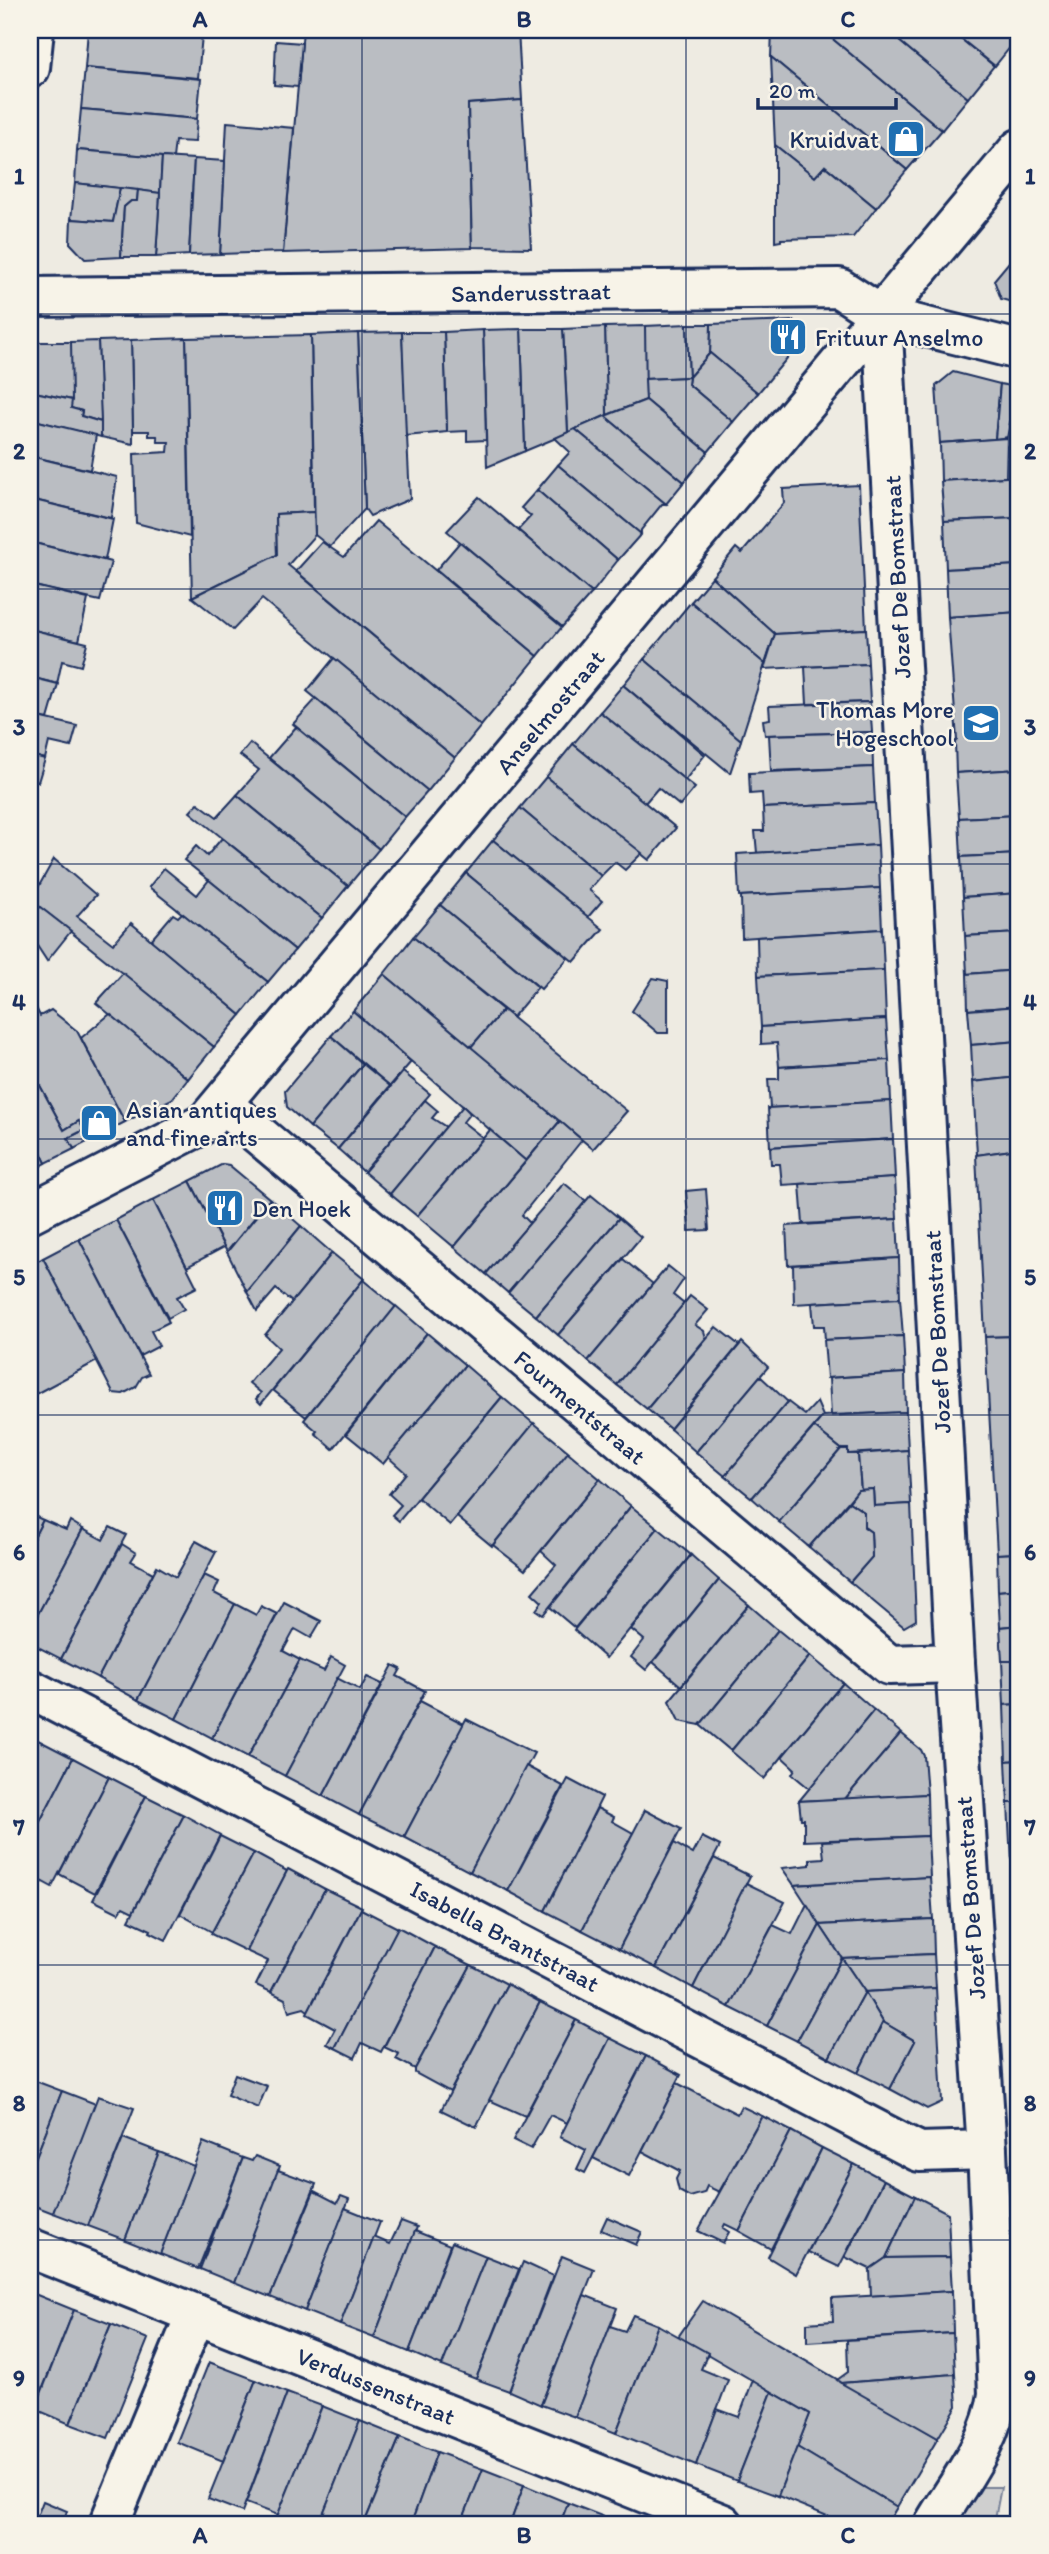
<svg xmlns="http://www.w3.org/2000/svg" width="1049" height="2554" font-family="Itim,sans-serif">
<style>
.green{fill:#cfcfcf;stroke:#757f96;stroke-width:2}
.building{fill:#babdc2;stroke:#1b2f5e;stroke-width:2}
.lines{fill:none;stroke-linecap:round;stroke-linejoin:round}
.street-casing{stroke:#1b2f5e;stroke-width:44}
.secondary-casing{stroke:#1b2f5e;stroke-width:44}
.path{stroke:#1b2f5e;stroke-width:4.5;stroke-dasharray:5 5;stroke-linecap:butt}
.street{stroke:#f7f3e8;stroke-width:38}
.secondary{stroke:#f7f3e8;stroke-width:38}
.grid{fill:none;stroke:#1b2f5e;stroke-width:2;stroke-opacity:0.55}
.labels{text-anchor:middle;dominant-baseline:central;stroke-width:5;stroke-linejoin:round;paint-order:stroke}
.poi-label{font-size:24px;fill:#1b2f5e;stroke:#f7f3e8;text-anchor:start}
.street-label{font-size:24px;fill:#1b2f5e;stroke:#f7f3e8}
.neatline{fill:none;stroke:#1b2f5e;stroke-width:2.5}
.grid-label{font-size:23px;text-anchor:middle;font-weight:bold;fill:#1b2f5e}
</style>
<rect width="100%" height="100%" fill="#eeebe2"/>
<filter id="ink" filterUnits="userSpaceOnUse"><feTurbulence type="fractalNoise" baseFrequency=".0143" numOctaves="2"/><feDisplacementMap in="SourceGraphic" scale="14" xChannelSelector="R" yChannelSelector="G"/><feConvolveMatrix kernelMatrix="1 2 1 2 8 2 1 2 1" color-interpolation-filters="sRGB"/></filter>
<g filter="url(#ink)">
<path class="green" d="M973 2487H1001L994 2524H951Z"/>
<g class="building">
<path d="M88 30H134L202 35 198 78 85 68Z"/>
<path d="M134 30H228L227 37Z"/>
<path d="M303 30H518L522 100 468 104 472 248 283 253Z"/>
<path d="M772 30H822L942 130 907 170 771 57Z"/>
<path d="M822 30H886L968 98 942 130Z"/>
<path d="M886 30H950L994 66 968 98Z"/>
<path d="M950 30H1019V36L995 66Z"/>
<path d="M276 41 302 43 298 87 274 85Z"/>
<path d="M771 57 907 170 876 208 825 166 815 177 775 145Z"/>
<path d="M85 68 201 79 197 119 81 109Z"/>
<path d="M522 100 531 248 472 247 468 104Z"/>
<path d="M81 109 197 119 195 142 175 141 173 158 77 150Z"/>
<path d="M227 122 294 128 283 252 220 254Z"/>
<path d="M775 145 815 177 825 166 876 208 853 237 781 239V241L775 242Z"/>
<path d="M77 150 162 157 160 193 75 183Z"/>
<path d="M162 157 194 159 189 255 156 257Z"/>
<path d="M194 159 225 161 220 254 189 255Z"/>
<path d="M75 183 120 188 113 222 71 219Z"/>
<path d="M120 188 138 190 137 201H131L124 207 121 257 85 259 70 243 71 219 113 222Z"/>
<path d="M138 190 160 193 156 257H121L124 207 131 201H137Z"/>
<path d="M1019 250V304L1001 299 994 280Z"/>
<path d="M794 321 803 339 758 393 710 353 711 324Z"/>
<path d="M687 324 689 377 645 379V326Z"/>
<path d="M687 324H711L710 353 689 377Z"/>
<path d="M645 326 646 400 607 415 605 327Z"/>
<path d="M605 327 607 415 568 433 563 329Z"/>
<path d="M521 329H563L568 433 525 451Z"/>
<path d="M521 329 525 451 487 467 483 330Z"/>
<path d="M483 330 486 440 467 441V431L447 432 444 332Z"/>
<path d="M402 332 410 499 370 516 365 509 358 333Z"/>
<path d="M402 332H444L447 432 406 436Z"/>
<path d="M358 333 365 509 330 547 315 535 311 335Z"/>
<path d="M311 335 314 512 276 514 277 555 192 597 186 338Z"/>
<path d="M186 338 190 537 136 523 134 454 168 452 169 442H158L157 436H149V431H133L131 340Z"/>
<path d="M131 340 133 431V444L101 437 98 341Z"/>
<path d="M98 341 101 422 81 416 82 411 71 408V342Z"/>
<path d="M34 342H71L72 400 30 391V345Z"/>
<path d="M710 353 758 393 733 422 688 384 689 377Z"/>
<path d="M953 372 1000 384 995 439 940 443 936 386Z"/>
<path d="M689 377 688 384 733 422 708 452 646 400 645 379Z"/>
<path d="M1000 384 1017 387 1008 437 995 439Z"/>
<path d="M1017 387 1019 388V477H1006L1007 438Z"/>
<path d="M30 391 72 400 71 408 82 411 81 416 101 422V437L30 419Z"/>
<path d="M646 400 708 452 684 482 605 416Z"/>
<path d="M605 416 684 482 666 504 575 429Z"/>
<path d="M30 419 96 435 90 470 30 456Z"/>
<path d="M575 429 666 504H662L641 530V534L558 465 570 452 555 438Z"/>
<path d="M1007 438 1006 477 941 481 940 443Z"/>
<path d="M30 456 117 477 111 518 30 499Z"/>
<path d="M558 465 641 534 618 560 537 490Z"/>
<path d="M1006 477H1019V518L944 521 941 481Z"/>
<path d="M859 485 866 629 775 634 712 577 736 548 742 553 784 503 783 489Z"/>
<path d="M537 490 618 560 592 593 518 530 531 516 521 508Z"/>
<path d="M479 497 592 593 562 627 447 531Z"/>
<path d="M30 499 113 519 105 560 30 542Z"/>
<path d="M314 512 315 535 288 565 481 726 455 758 262 599 233 630 192 597 277 555 276 514Z"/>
<path d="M1019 518V565L946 569 944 521Z"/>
<path d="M376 521 538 656 481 726 296 571 322 542 344 557Z"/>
<path d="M30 542 111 562 100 601 30 585Z"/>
<path d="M460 542 562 627 538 656 436 570Z"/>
<path d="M1019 565V612L948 617 946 569Z"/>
<path d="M712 577 775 634 765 664 691 602Z"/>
<path d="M30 585 88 599 79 641 30 629Z"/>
<path d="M691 602 765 664 741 740 644 659Z"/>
<path d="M1019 612V769L956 773 955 742 957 740 948 617Z"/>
<path d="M30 629 87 643 81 666 62 661 57 684 30 677Z"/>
<path d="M866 629 868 664 764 669 775 634Z"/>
<path d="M334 658 455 758 428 791 307 691Z"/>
<path d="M644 659 741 740 730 773 623 685Z"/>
<path d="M868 664 870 702 807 704 805 667Z"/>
<path d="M30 677 58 684 48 719 30 715Z"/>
<path d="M623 685 705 755 685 780 600 712Z"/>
<path d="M316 699 428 791 405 817 293 724Z"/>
<path d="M870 702 872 732 765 735 763 720 770 719 769 706Z"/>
<path d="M600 712 695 788 680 806 658 788 645 803 573 744Z"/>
<path d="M30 715 77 726 71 747 49 742 45 759 30 755Z"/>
<path d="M296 727 405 817 379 849 269 758Z"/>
<path d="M872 732 873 767 771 771 769 735Z"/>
<path d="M250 743 379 849 348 886 237 795 259 770 240 755Z"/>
<path d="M573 744 676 828 649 860 546 777Z"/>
<path d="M30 755 45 759 38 782 30 780Z"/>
<path d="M873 767 875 803 763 808 762 793 750 794 749 773Z"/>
<path d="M1019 769V815L959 818 956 773Z"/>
<path d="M546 777 642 853 625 870 615 862 601 876 520 808Z"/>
<path d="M237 795 348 886 322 918 190 812 198 803 217 817Z"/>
<path d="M875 803 878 845 757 853 755 831H764L763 808Z"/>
<path d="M520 808 601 876 589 890 602 901 588 917 493 840Z"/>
<path d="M1019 815V854L961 857 959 818Z"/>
<path d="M222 838 322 918 295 950 184 860 196 846 207 856Z"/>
<path d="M493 840 603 929 574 962 466 873Z"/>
<path d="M878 845 880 888 739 896 737 854Z"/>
<path d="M1019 854V893L963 897 961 857Z"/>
<path d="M54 859 96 895 77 916 113 944 131 923 241 1015 214 1047 31 900Z"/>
<path d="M164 868 197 895 209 880 295 950 268 982 149 887Z"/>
<path d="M466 873 568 958 541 989 440 905Z"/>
<path d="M880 888 882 929 742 938 741 896Z"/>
<path d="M1019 893V933L965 936 963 897Z"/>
<path d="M31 900 71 931 47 961 30 935Z"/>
<path d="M440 905 538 987 513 1017 413 937Z"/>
<path d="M182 913 268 982 241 1015 151 940 173 914 178 917Z"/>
<path d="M882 929 884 970 758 976 757 937Z"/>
<path d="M1019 933V970L967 974 965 936Z"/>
<path d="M413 937 503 1010 471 1047 384 974Z"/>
<path d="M884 970 886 1019 761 1027 758 976Z"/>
<path d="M1019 970V1006L968 1010 967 974Z"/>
<path d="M123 973 214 1047 188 1079 96 1003Z"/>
<path d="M384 974 560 1121 526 1161 353 1011Z"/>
<path d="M653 978 668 981V1033H658L632 1011Z"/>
<path d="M34 1004 40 1016 51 1010 77 1031 125 1122 74 1149 68 1138 84 1130 79 1121 64 1130 30 1067V1007Z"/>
<path d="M1019 1006V1041L971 1045 968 1010Z"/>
<path d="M503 1010 627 1111 593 1149 471 1047Z"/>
<path d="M353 1011 411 1062 390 1086 331 1036Z"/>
<path d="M110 1014 188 1079 172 1099 125 1122 81 1038Z"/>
<path d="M886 1019 889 1060 779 1067 777 1043 761 1044V1027Z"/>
<path d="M331 1036 363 1064 310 1127 287 1107 285 1091Z"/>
<path d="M1019 1041V1077L973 1082 971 1045Z"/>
<path d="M889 1060 891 1101 770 1108 768 1079H779V1067Z"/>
<path d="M363 1064 390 1086 338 1149 310 1127Z"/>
<path d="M30 1067 64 1130 79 1121 84 1130 68 1138 74 1149 46 1163 30 1130Z"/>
<path d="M403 1072 430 1094 364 1172 338 1149Z"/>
<path d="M1019 1077V1149L977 1155 973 1082Z"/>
<path d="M425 1100 438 1111 432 1118 446 1127 390 1194 364 1172Z"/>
<path d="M891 1101 893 1139 770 1147 768 1108Z"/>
<path d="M463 1106 470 1113 463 1122 483 1138 417 1216 390 1194Z"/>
<path d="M560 1121 582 1140 522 1215 530 1223 486 1274 454 1247Z"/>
<path d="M30 1130 46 1163 30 1172Z"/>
<path d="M490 1130 526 1161 454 1247 417 1216Z"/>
<path d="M893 1139 895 1178 782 1185 780 1164H771L770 1147Z"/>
<path d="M1019 1149V1336L985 1337 976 1155Z"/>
<path d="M223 1164 229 1165 270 1199 227 1252 190 1181Z"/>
<path d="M895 1178 897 1219 803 1224 800 1184Z"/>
<path d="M190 1181 224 1247 187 1267 153 1200Z"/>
<path d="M564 1183 586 1201 508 1293 486 1274Z"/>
<path d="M706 1189 709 1230 689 1231 686 1191Z"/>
<path d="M591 1195 619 1218 536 1316 508 1293Z"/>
<path d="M270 1199 301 1226 247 1292 227 1252Z"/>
<path d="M153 1200 197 1287 177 1297 184 1309 168 1318 116 1220Z"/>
<path d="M619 1218 641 1237 558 1335 536 1316Z"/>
<path d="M897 1219 899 1258 788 1265 786 1226Z"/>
<path d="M116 1220 169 1322 151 1331 159 1346 140 1356 79 1239Z"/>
<path d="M301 1226 332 1253 292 1302 276 1289 257 1311 247 1292Z"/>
<path d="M79 1239 149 1374 142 1377 136 1387 123 1394 113 1393 43 1258Z"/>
<path d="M332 1253 364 1279 261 1404 256 1399 261 1393 249 1383 279 1348 265 1335Z"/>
<path d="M43 1258 97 1361 30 1397V1265Z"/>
<path d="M899 1258 900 1298 794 1304 793 1265Z"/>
<path d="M623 1259 653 1284 588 1361 558 1335Z"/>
<path d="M668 1266 684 1279 673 1295 684 1304 617 1385 588 1361Z"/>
<path d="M363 1280 396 1307 306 1417 273 1390Z"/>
<path d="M690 1296 708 1310 695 1325 704 1331 706 1338 647 1409 617 1385Z"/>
<path d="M900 1298 903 1336 825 1340 824 1326H814L812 1303Z"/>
<path d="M396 1306 427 1333 333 1449 315 1433 317 1431 304 1420Z"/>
<path d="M716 1327 739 1345 670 1429 647 1409Z"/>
<path d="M427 1333 465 1365 383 1464 346 1434Z"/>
<path d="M903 1336 905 1373 827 1378 824 1340Z"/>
<path d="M1019 1336V1553L997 1554 985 1337Z"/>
<path d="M742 1342 768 1367 696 1452 670 1429Z"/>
<path d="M465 1365 502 1397 399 1521 392 1515 401 1505 389 1494 406 1473 388 1457Z"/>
<path d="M905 1373 906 1412 831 1415 829 1378Z"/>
<path d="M760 1376 788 1402 725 1476 696 1452Z"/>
<path d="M502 1397 534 1424 450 1525 418 1498Z"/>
<path d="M788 1402 805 1415 817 1402 823 1416 752 1498 725 1476Z"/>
<path d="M906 1412 908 1450 848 1454V1449H841L814 1427 823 1416Z"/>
<path d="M534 1423 569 1452 492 1546 457 1517Z"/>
<path d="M814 1427 841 1449 779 1522 752 1498Z"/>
<path d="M841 1449H848V1454H858L861 1490H858L809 1547 779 1522Z"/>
<path d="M908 1450 911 1504 874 1506 873 1489 861 1490 858 1454Z"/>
<path d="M568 1452 600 1479 525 1570 493 1545Z"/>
<path d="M600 1479 631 1506 543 1615 536 1610 542 1602 532 1593 556 1565 541 1551Z"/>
<path d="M873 1489 874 1506 911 1504 916 1620 904 1627 850 1582 872 1557 871 1532 864 1527V1512L849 1502 858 1490Z"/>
<path d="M849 1502 864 1512V1527L871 1532 872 1557 850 1582 809 1547Z"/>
<path d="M631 1506 658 1528 575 1628 550 1607Z"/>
<path d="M30 1514 43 1520 30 1545Z"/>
<path d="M43 1520 66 1530 70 1521 83 1529 30 1629V1545Z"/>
<path d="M110 1527 126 1535 61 1659 30 1643V1629L83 1529 103 1540Z"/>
<path d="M658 1528 691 1555 606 1658 574 1630Z"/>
<path d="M196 1541 216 1552 138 1700 98 1678 157 1566 176 1577Z"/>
<path d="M122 1544 136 1553 131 1561 153 1573 98 1678 61 1659Z"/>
<path d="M1019 1553V1589L998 1591 997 1554Z"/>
<path d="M691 1555 719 1580 646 1670 631 1657 644 1640 631 1629Z"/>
<path d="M204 1575 219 1582 214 1593 235 1604 176 1719 138 1700Z"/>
<path d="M719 1580 749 1605 681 1686 653 1662Z"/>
<path d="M1019 1589V1625L1000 1627 998 1591Z"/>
<path d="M284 1602 321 1621 311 1638 295 1629 283 1651 300 1660 248 1757 212 1738Z"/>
<path d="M235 1604 256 1615 261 1606 277 1614 212 1738 176 1719Z"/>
<path d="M749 1605 778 1630 700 1725 679 1721 669 1701Z"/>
<path d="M1019 1625V1661H1002L1000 1627Z"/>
<path d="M778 1630 810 1656 731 1751 700 1725Z"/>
<path d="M810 1656 843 1683 764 1779 731 1751Z"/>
<path d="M331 1657 345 1665 285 1776 248 1757 300 1660 324 1671Z"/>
<path d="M1002 1661H1019V1704L1004 1705Z"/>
<path d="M393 1665 401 1669 397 1676 425 1691 359 1815 323 1796Z"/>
<path d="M367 1677 382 1684 323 1796 285 1776 337 1678 360 1690Z"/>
<path d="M843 1683 874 1710 810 1789 792 1774 795 1769 782 1757Z"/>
<path d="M420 1701 464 1724 404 1837 359 1815Z"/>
<path d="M1019 1704V1760L1006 1761 1004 1705Z"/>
<path d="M874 1710 901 1733 845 1799 799 1801Z"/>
<path d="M466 1719 534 1753 470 1872 404 1837Z"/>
<path d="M901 1733 921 1750 924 1756 927 1794 845 1799Z"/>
<path d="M36 1739 73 1758 30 1841V1750Z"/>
<path d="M73 1758 109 1777 52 1887 34 1877 38 1870 30 1866V1841Z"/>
<path d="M1019 1760V1803H1008L1006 1761Z"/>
<path d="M526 1766 563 1786 508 1891 470 1872Z"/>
<path d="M109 1777 146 1796 95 1893 59 1874Z"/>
<path d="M568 1779 602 1797 545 1911 508 1891Z"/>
<path d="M927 1794 928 1836 804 1841V1819H801L799 1801Z"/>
<path d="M146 1796 184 1815 133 1912 123 1907 119 1913 93 1900Z"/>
<path d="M1008 1803H1019V1843H1010Z"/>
<path d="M597 1808 614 1817 612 1821 633 1833 582 1930 545 1911Z"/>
<path d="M645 1810 681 1829 619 1949 582 1930Z"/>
<path d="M184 1815 220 1835 166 1940 150 1932 151 1930 129 1920Z"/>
<path d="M220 1836 254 1853 212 1932 180 1914Z"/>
<path d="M928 1836 930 1877 794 1885 782 1868 810 1865V1859L824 1858 822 1841Z"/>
<path d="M702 1837 720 1846 656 1968 619 1949 674 1843 693 1854Z"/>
<path d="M1011 1843H1019V1880H1013Z"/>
<path d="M254 1853 287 1871 246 1951 211 1934Z"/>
<path d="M714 1858 750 1876 693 1988 656 1968Z"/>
<path d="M288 1869 325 1889 271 1992 256 1985 268 1961 246 1951Z"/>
<path d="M930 1877 933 1919 820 1925 794 1885Z"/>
<path d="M1013 1880H1019V1917H1015Z"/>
<path d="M746 1883 785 1902 729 2007 693 1988Z"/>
<path d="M325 1889 362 1907 308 2011 304 2008 289 2012 285 1999 271 1992Z"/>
<path d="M807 1904 820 1925 767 2026 729 2007 773 1925 792 1934Z"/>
<path d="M361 1909 398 1928 335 2048 327 2044 335 2029 307 2014Z"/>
<path d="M1015 1917H1019V1954H1017Z"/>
<path d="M933 1919 934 1954 842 1958 820 1925Z"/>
<path d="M820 1925 842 1958 797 2041 767 2026Z"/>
<path d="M398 1927 435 1947 381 2052 362 2043 355 2058 335 2048Z"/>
<path d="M435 1947 471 1965 415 2069 396 2059 399 2054 384 2047Z"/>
<path d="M934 1954 936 1988 865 1992 842 1958Z"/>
<path d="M842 1958 865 1992 829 2058 797 2041Z"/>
<path d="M471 1965 507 1984 450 2092 415 2073V2069Z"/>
<path d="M507 1984 540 2002 476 2127 441 2110Z"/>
<path d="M936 1988 942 2102 927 2109 890 2089 915 2041 883 2022 865 1992Z"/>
<path d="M865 1992 883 2022 858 2073 829 2058Z"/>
<path d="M540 2002 576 2020 525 2116 489 2100Z"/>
<path d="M576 2020 610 2038 567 2123 550 2115 531 2149 513 2140Z"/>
<path d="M883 2022 915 2041 890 2089 858 2073Z"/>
<path d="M610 2038 646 2056 585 2173 577 2169 586 2150 560 2137Z"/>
<path d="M646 2056 681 2075 629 2176 593 2158Z"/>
<path d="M235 2074 267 2086 258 2108 227 2095Z"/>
<path d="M30 2079 62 2091 30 2172Z"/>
<path d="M677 2083 737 2114 741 2106 762 2116 719 2192 707 2186 704 2193 690 2197 679 2191 676 2179 680 2171 642 2151Z"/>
<path d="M62 2091 96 2104 53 2213 30 2204V2172Z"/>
<path d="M98 2096 134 2108 88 2226 53 2213Z"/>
<path d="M762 2116 791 2131 739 2231 725 2224 723 2228 729 2232 723 2243 698 2231Z"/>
<path d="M791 2131 822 2148 771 2249 739 2231Z"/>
<path d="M123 2138 159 2152 125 2240 88 2226Z"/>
<path d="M203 2142 243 2158 198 2269 160 2254Z"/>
<path d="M822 2148 854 2164 796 2274 768 2257Z"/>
<path d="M159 2152 194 2166 160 2254 125 2240Z"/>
<path d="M255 2156 280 2166 234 2283 200 2269 243 2158 252 2161Z"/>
<path d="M854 2164 884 2180 839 2267 808 2252Z"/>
<path d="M278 2170 316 2184 270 2297 234 2283Z"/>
<path d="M884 2180 915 2196 886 2258 870 2269 845 2257Z"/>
<path d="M314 2191 337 2203 341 2196 349 2199 305 2311 270 2297Z"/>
<path d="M915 2196 948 2213 950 2257 886 2258Z"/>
<path d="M345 2208 380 2222 340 2325 305 2311Z"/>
<path d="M607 2217 642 2232 636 2245 601 2230Z"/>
<path d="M401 2221 417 2227 374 2338 340 2325 374 2237 390 2244Z"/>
<path d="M415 2231 450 2245 409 2352 374 2338Z"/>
<path d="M452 2242 486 2256 442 2366 409 2352Z"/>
<path d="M486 2256 519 2269 476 2379 442 2366Z"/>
<path d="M562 2256 594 2269 541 2405 509 2391Z"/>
<path d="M950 2257 952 2291 871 2296 870 2269 886 2258Z"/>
<path d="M523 2262 553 2276 509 2391 476 2379Z"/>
<path d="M952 2291 953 2333 807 2342V2323L833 2321 832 2298Z"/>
<path d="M32 2293 74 2310 32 2415 30 2414V2299Z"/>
<path d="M584 2295 617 2308 575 2417 541 2405Z"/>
<path d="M703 2301 938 2438 897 2507 797 2447 810 2414 678 2337Z"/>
<path d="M74 2310 111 2324 70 2424 35 2409Z"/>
<path d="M633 2315 658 2325 616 2433 575 2417 610 2326 625 2331Z"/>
<path d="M111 2324 148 2339 108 2438 70 2424Z"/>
<path d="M658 2325 708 2353 701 2369 728 2380 696 2465 616 2433Z"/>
<path d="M953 2333 955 2374 841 2383 837 2380 848 2372 847 2340Z"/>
<path d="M209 2362 256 2380 223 2461 177 2442Z"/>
<path d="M955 2374 957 2406 938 2438 841 2383Z"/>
<path d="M256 2380 287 2393 242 2512 208 2499Z"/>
<path d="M753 2380 772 2392 737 2481 696 2465 717 2409 739 2417Z"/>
<path d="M772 2392 810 2414 778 2496 737 2481Z"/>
<path d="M287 2393 322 2406 278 2515 246 2503Z"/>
<path d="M322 2406 360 2421 319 2524H274Z"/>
<path d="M360 2421 400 2437 364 2524H319Z"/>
<path d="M400 2437 437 2452 411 2524H364Z"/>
<path d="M797 2447 897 2507 887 2524H847L778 2496Z"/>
<path d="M437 2452 483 2469 461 2524H411Z"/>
<path d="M483 2469 524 2485 510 2524H461Z"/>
<path d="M524 2485 568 2503 560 2524H510Z"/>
<path d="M43 2501 67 2511 62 2524H50L36 2519Z"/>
<path d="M568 2503 607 2518 604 2524H560Z"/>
</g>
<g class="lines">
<g class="street-casing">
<g id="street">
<path d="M30 68 34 30"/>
<path d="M30 297 839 288 882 316 1019 350"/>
<path d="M882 316 955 1663 987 2150 998 2394C992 2442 958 2483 934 2524"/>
<path d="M222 1104 889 1665 955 1663"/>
<path d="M30 1689 919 2152 987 2150"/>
<path d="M30 2248 723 2524"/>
<path d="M109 2524 196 2314"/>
</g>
</g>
<g class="secondary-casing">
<path id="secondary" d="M30 1213 205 1123 1019 149"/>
</g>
<path class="path" d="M1014 2480 1018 2524"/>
<use href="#street" class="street"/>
<use href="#secondary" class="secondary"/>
</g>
</g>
<path class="grid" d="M362 30V2524M686 30V2524M30 314H1019M30 589H1019M30 864H1019M30 1139H1019M30 1415H1019M30 1690H1019M30 1965H1019M30 2240H1019"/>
<defs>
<g id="shop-square" transform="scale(2.0125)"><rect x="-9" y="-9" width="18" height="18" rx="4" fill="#1f6fb2" stroke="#f7f3e8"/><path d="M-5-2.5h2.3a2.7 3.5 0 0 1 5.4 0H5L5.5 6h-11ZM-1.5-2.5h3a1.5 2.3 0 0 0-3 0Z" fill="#fff"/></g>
<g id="restaurant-square" transform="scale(2.0125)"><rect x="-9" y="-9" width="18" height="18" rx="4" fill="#1f6fb2" stroke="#f7f3e8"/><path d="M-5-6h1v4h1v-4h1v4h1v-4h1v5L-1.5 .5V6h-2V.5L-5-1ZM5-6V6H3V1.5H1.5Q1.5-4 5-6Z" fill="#fff"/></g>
<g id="university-square" transform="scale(2.0125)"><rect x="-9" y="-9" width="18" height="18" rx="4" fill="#1f6fb2" stroke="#f7f3e8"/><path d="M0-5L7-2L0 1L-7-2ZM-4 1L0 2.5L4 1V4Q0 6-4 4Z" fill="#fff"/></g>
</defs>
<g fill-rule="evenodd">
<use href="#shop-square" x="906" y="139"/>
<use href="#restaurant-square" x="788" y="337"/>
<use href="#university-square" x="981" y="723"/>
<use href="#shop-square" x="99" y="1123"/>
<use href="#restaurant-square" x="225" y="1208"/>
</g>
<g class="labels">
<g class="poi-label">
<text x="879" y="139" text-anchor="end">Kruidvat</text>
<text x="815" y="337">Frituur Anselmo</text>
<text x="954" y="709" text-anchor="end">Thomas More<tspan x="954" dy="28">Hogeschool</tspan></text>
<text x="126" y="1109">Asian antiques<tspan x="126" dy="28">and fine arts</tspan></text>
<text x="252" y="1208">Den Hoek</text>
</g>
<g class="street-label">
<text transform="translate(531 292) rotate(-1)">Sanderusstraat</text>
<text transform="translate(897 577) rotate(-93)">Jozef De Bomstraat</text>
<text transform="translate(550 712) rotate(-50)">Anselmostraat</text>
<text transform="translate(937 1332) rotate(-93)">Jozef De Bomstraat</text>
<text transform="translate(580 1407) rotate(40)">Fourmentstraat</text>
<text transform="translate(970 1898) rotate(-94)">Jozef De Bomstraat</text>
<text transform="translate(505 1936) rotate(28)">Isabella Brantstraat</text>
<text transform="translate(376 2386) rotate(22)">Verdussenstraat</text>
</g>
</g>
<rect width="1049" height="2554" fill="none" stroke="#f7f3e8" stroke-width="77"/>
<path d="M758 98v10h138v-10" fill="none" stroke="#1b2f5e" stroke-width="3.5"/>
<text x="769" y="98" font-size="21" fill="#1b2f5e" stroke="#f7f3e8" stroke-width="5" paint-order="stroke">20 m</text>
<rect x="38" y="38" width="972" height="2478" class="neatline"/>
<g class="grid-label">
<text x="200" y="27">A</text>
<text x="524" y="27">B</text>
<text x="848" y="27">C</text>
<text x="19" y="184">1</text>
<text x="1030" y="184">1</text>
<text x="19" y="459">2</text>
<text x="1030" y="459">2</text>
<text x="19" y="735">3</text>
<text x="1030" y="735">3</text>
<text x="19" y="1010">4</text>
<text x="1030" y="1010">4</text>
<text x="19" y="1285">5</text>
<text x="1030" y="1285">5</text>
<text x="19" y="1560">6</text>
<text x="1030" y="1560">6</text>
<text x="19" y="1835">7</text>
<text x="1030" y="1835">7</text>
<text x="19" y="2111">8</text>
<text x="1030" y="2111">8</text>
<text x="19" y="2386">9</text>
<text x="1030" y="2386">9</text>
<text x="200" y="2543">A</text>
<text x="524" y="2543">B</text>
<text x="848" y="2543">C</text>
</g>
</svg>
